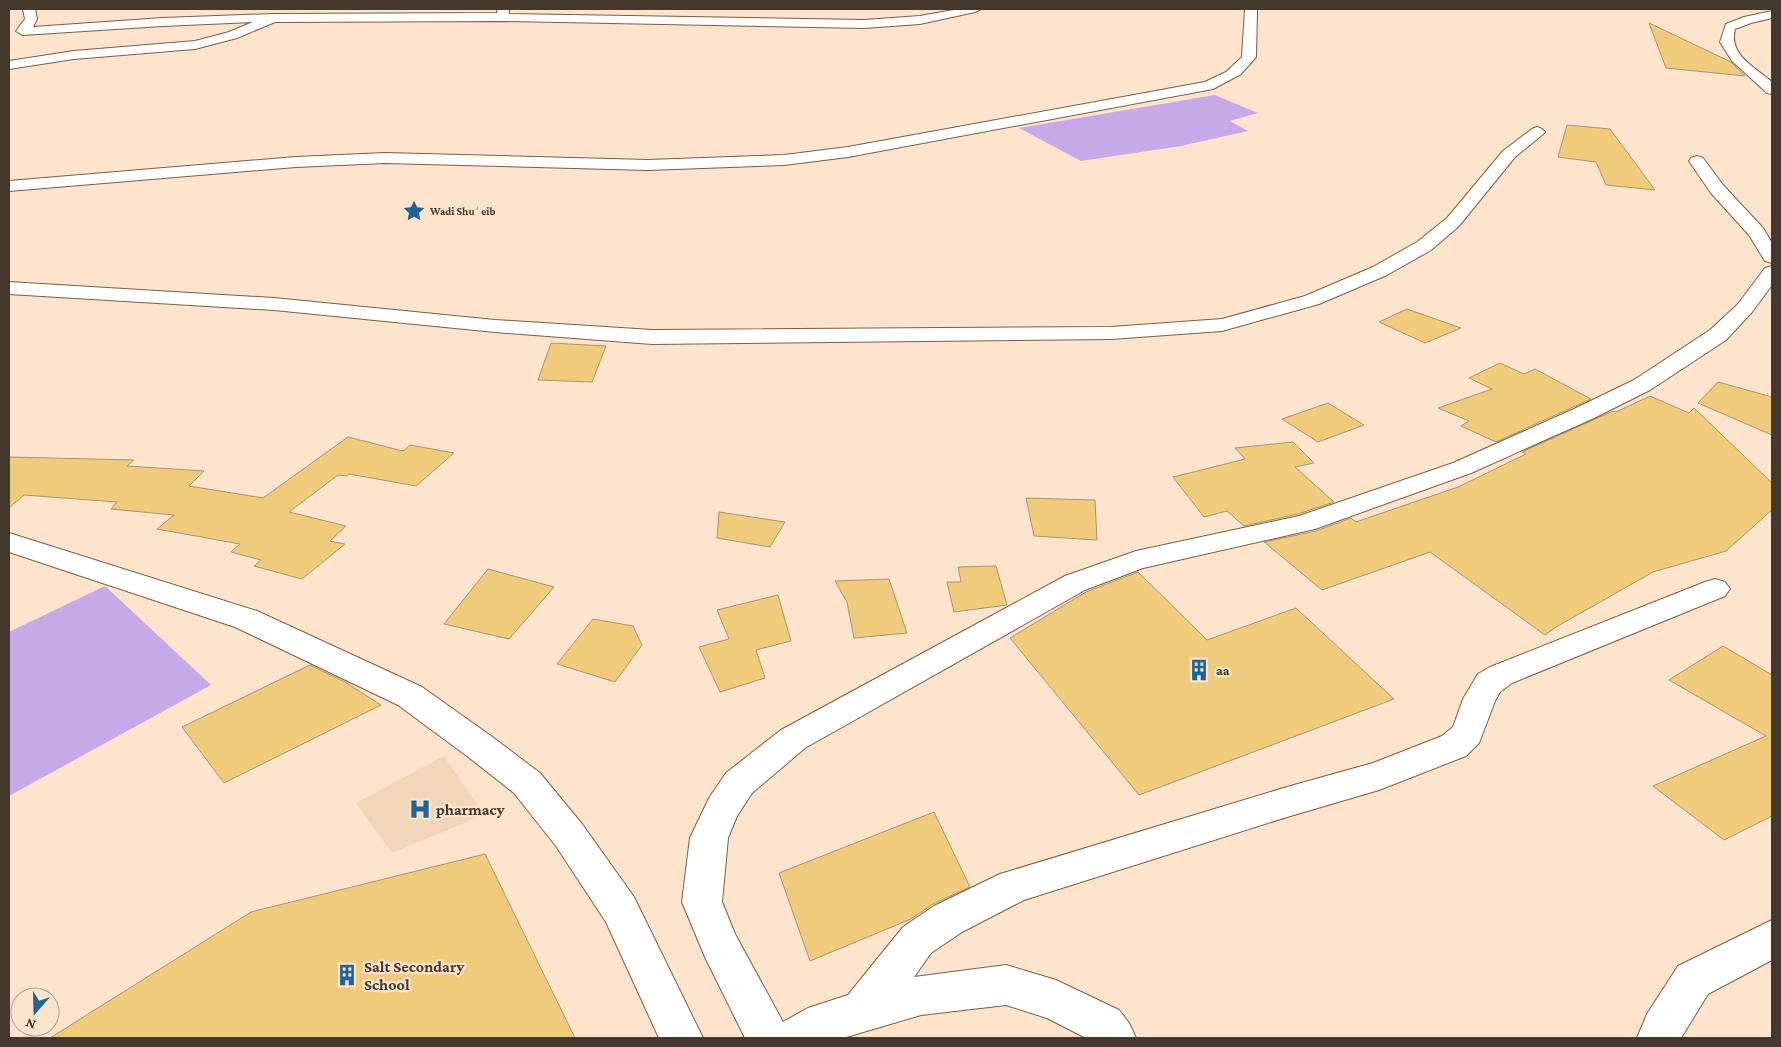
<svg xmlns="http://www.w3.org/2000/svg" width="1781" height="1047" font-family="'Crimson Pro',serif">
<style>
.built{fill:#f3d5b9}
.green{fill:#c6aae8}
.building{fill:#f0cb7b;stroke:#a79672}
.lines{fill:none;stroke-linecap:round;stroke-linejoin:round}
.minor-casing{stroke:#7a5e44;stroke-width:2}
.major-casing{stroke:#7a5e44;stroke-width:2}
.minor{fill:#fff;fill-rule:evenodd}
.major{fill:#fff;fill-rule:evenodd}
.labels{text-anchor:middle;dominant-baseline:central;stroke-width:4.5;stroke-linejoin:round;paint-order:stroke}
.far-poi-label{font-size:11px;font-weight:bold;fill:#44372c;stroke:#fee4cc;text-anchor:start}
.poi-label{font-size:14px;font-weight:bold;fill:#44372c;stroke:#fee4cc;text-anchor:start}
.near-poi-label{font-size:16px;font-weight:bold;fill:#44372c;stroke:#fee4cc;text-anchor:start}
</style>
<rect width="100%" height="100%" fill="#fee4cc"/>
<path class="built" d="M444 756 484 815 392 853 356 803Z"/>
<g class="green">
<path d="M1215 95 1258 113 1230 121 1248 131 1181 146 1081 161 1019 128Z"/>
<path d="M105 586 211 685 9 796V632Z"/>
</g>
<g class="building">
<path d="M1649 23 1731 62 1745 76 1666 68Z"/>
<path d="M1567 125 1610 129 1655 190 1606 185 1596 162 1558 157Z"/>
<path d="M1407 309 1461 328 1425 343 1379 322Z"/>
<path d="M551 343 606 346 592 382 538 380Z"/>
<path d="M1500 363 1524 374 1535 369 1591 399 1496 442 1461 426 1469 421 1438 408 1492 389 1469 378Z"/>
<path d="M1718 382 1772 397V435L1698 403Z"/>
<path d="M1650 396 1689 413 1694 408 1772 483V510L1726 551 1653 572 1556 627 1545 635 1430 552 1322 590 1264 542 1316 531 1351 518 1356 522 1458 487 1526 454 1522 452 1613 411 1616 412Z"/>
<path d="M1328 403 1364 425 1318 442 1282 419Z"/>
<path d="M348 437 403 451 410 445 454 453 416 486 349 474 347 476 338 475 289 512 346 526 330 541 345 544 302 579 254 566 261 560 231 552 240 544 157 529 174 515 111 509 117 502 24 495 9 508V457L134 460 127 466 204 471 189 486 263 498Z"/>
<path d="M1293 442 1314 463 1295 467 1334 502 1298 514 1244 526 1227 511 1204 517 1173 477 1245 459 1235 448Z"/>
<path d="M1026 498 1095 500 1097 540 1034 536Z"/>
<path d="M719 512 785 522 770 547 717 538Z"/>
<path d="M996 566 1007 605 954 612 947 582H961L958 567Z"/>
<path d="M488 569 554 587 509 639 444 624Z"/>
<path d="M1138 572 1207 640 1296 608 1394 699 1139 795 1010 638 1086 592Z"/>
<path d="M889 579 907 633 854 638 847 602 835 581Z"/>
<path d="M778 595 791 641 756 650 765 678 720 692 699 647 729 639 717 610Z"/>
<path d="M593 619 633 626 642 645 615 682 557 664Z"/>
<path d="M1723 646 1772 675V816L1724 840 1653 786 1766 736 1669 680Z"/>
<path d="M310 665 345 682 381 705 224 783 182 727Z"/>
<path d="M934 812 970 887 933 904 911 919 810 961 779 873Z"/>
<path d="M485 854 575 1038H50L251 912Z"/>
</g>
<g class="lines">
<g class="minor-casing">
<g id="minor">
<path d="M23 9H35L37 19 33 27 163 18 273 14 497 13V9H509V14L864 20 920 16 959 9H981L975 12 920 24 864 28 503 21 275 22 237 38 195 49 74 59 9 69V61L74 51 195 41 229 32 253 22 163 26 22 35 16 31 25 19Z"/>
<path d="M1772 11V18L1751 23 1735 29C1728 55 1755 67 1772 82V94L1767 93 1732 61 1720 42 1726 24 1744 17Z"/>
<path d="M1537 127 1542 129 1545 132 1542 135 1515 157 1459 226 1431 250 1387 275 1319 304 1222 331 1111 339 652 344 495 332 274 310 9 294V282L274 298 495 320 652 330 1111 327 1222 319 1305 296 1373 267 1417 242 1447 218 1503 151 1532 129Z"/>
<path d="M1697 156 1703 158 1723 185 1763 228 1772 243V263L1765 261 1749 235 1711 193 1689 161 1691 158Z"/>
<path d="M1772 266V285L1752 312 1726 340 1650 390 1592 419 1471 473 1315 529 1143 568 1085 590 805 748 752 793 737 816 728 838 722 902 735 934 783 1022 808 1008 848 995 903 927 934 906 1000 874 1287 787 1373 763 1442 736 1453 727 1463 699 1478 674 1490 667 1705 582 1715 579 1725 582 1730 589 1725 596 1512 683 1500 692 1495 701 1479 743 1466 756 1379 790 1287 817 1024 900 962 932 931 953 914 977 1006 965 1056 980 1119 1010 1129 1023 1136 1038H1086L1047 1018 1006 1005 921 1015 843 1038H745L705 957 682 902 690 838 709 798 726 773 781 730 1065 576 1136 551 1299 516 1453 463 1574 409 1634 380 1710 330 1738 304 1765 268Z"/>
<path d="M9 533 257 611 422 687 491 736 540 773 582 824 634 897 703 1038H659L606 922 556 846 514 793 467 756 398 705 235 627 9 552Z"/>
<path d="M1772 920V960L1708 994 1681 1038H1637L1647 1014 1678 966Z"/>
</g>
</g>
<g class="major-casing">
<path id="major" d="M1245 9H1257L1256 57 1241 74 1213 89 848 157 784 165 648 170 385 163 296 167 9 191V181L296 157 385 153 648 160 784 155 848 147 1205 82 1226 72 1242 57Z"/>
</g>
<use href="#minor" class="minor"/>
<use href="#major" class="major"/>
</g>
<defs>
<g id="sight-bare" transform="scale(1.725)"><path d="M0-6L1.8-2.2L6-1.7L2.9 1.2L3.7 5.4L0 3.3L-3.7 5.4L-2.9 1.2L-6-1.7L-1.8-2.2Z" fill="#1d6498" stroke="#fee4cc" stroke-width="2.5" paint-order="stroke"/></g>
<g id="building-bare" transform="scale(1.725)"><path d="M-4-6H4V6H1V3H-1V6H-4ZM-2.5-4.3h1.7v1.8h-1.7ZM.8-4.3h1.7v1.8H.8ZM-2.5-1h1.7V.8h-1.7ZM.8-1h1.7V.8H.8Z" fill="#1d6498" stroke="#fee4cc" stroke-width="2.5" paint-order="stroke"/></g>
<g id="hospital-bare" transform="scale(1.725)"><path d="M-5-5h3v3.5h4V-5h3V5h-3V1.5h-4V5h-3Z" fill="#1d6498" stroke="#fee4cc" stroke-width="2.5" paint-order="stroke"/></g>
</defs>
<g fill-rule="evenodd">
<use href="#sight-bare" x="414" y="211"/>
<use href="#building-bare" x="1199" y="670"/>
<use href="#hospital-bare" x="420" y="809"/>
<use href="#building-bare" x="347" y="975"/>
</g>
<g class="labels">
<g class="far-poi-label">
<text x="430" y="211">Wadi Shuʿeib</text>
</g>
<g class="poi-label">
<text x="1216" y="670">aa</text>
</g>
<g class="near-poi-label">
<text x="436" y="809">pharmacy</text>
<text x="364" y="966">Salt Secondary<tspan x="364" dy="18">School</tspan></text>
</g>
</g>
<rect width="1781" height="1047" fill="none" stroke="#44372c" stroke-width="20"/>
<g transform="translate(35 1012) rotate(200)"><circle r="24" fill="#fee4cc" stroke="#b49f8c"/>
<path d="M0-4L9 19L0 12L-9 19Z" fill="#1d6498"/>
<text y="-8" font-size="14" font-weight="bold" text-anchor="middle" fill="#44372c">N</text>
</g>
</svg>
